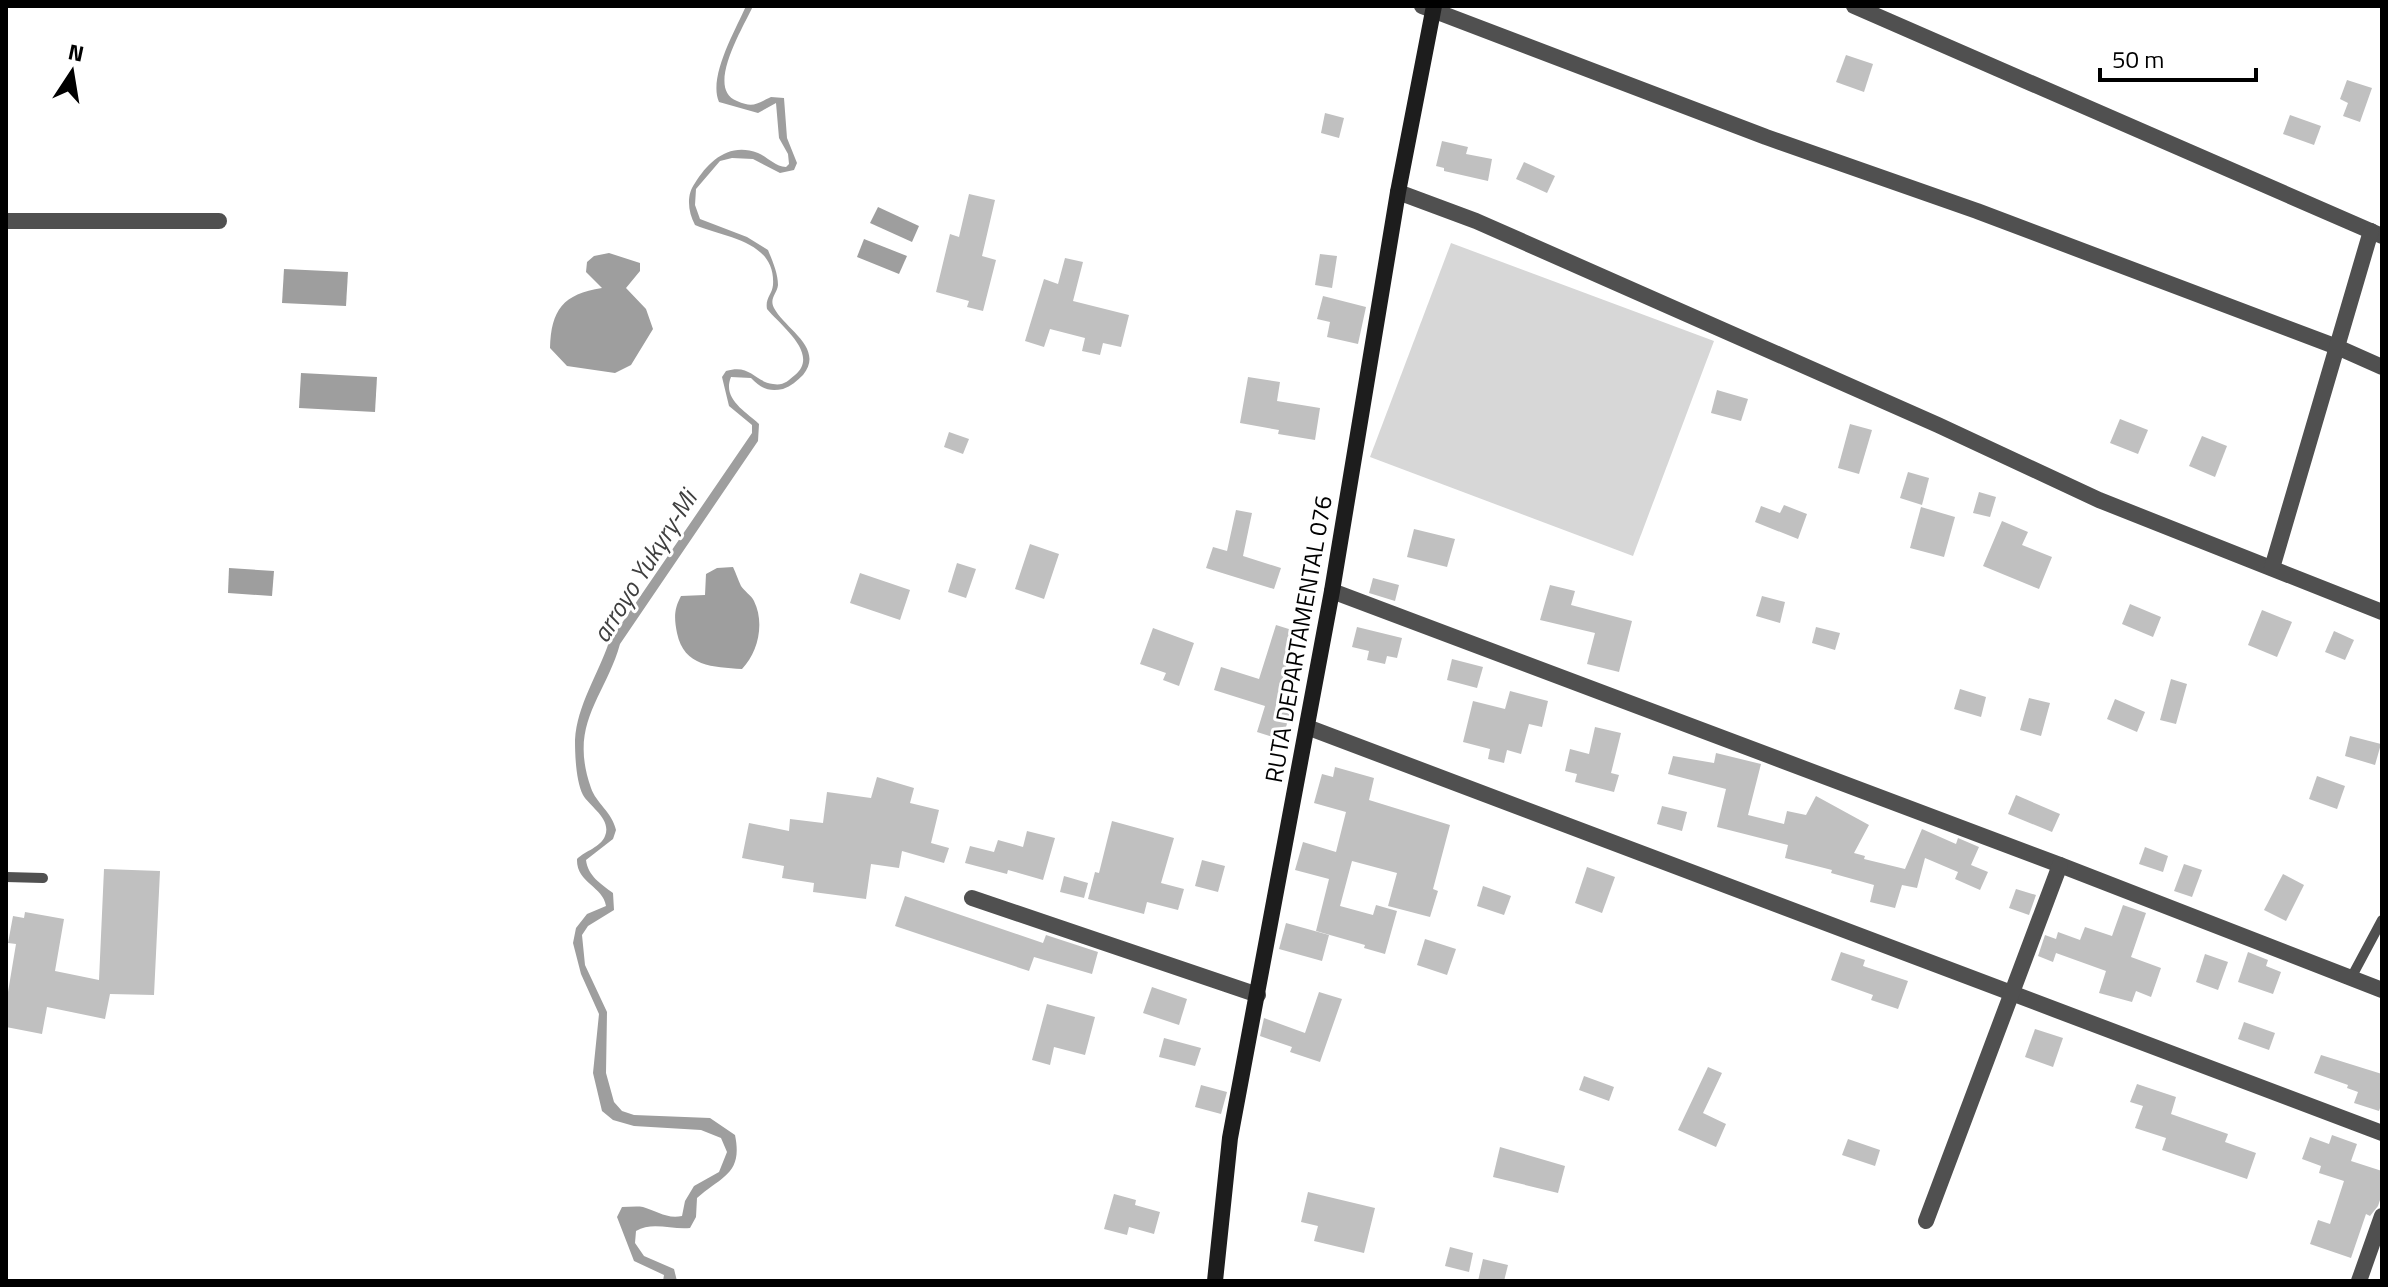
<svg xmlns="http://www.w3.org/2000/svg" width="2388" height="1287" font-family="'Titillium Web',sans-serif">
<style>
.green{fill:#d7d7d7}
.water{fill:#9e9e9e}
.building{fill:#c0c0c0}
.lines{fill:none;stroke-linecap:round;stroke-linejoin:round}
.lane{stroke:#505050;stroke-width:10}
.street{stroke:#505050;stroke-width:16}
.secondary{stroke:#1d1d1d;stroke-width:16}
.labels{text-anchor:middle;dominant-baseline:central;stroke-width:6;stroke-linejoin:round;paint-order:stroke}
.street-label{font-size:24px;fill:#000;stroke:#fff}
.water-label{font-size:26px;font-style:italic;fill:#3f3f3f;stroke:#fff}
</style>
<rect width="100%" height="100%" fill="#fff"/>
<path class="green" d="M1451 243 1714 341 1633 556 1370 457Z"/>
<g class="water">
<path d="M746 6H753C743 28 705 89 737 101 753 108 756 104 771 97L784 98 787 138 797 163 794 170 780 173 753 159 732 158 720 161 696 189 695 205 700 219 747 237 768 250C772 260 778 273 778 285 777 294 769 298 774 308 785 329 825 348 803 375 797 381 791 386 783 389 768 392 761 388 751 378L731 377C722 399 745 411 759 424L758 441 620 644C605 698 568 723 591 788 596 803 612 812 616 830L613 839 586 860C588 876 601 884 613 893L614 910 588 926 582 935 585 965 607 1012 606 1073 614 1102 622 1111 634 1115 710 1118 735 1135C743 1174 722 1176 697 1198L696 1217 690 1228C672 1230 652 1221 636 1231L635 1243 644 1256 674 1269 677 1281H663L664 1275 634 1261 617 1217 622 1207C629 1207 637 1206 643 1207 657 1211 666 1219 682 1216L685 1201 694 1186 719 1172 727 1152 721 1138 701 1130 634 1126 613 1120 602 1111 593 1073 599 1014 581 974 573 943 576 928 587 914 606 906C603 886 576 883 577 859 585 851 601 847 605 836 612 819 590 807 583 795 576 781 575 756 575 740 577 705 598 675 609 642L752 433V425L729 406 722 377 726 371C751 364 753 381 773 384 783 386 788 381 795 375 820 354 781 326 767 309 765 298 772 295 773 285 776 241 726 238 695 225 688 212 686 195 695 183 709 161 729 142 758 153 768 157 774 166 786 167L789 164 788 154 779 138 776 103 758 113 719 102C708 77 735 31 746 6Z"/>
<path d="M878 207 919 226 912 242 870 223Z"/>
<path d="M864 239 907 256 899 274 857 257Z"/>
<path d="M609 253 640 263V271L626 288 646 309 653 329 631 365 615 373 567 366 550 348C551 310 563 294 602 288L586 272 587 262 594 256Z"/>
<path d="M284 269 348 272 346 306 282 303Z"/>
<path d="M301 373 377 377 375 412 299 408Z"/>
<path d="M733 567C736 573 738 580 741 586 744 591 751 595 754 601 765 623 758 653 742 669 713 667 684 667 677 633 674 618 674 609 681 596L705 595 706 574 717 568Z"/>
<path d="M229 568 274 571 272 596 228 593Z"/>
</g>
<g class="building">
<path d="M1846 55 1873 64 1864 92 1836 82Z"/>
<path d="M2347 80 2372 88 2360 122 2343 116 2348 103 2340 99Z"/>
<path d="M1325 113 1344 118 1339 138 1321 133Z"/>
<path d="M2290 115 2321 126 2314 145 2283 134Z"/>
<path d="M1442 141 1468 147 1466 154 1492 159 1488 181 1444 171V168L1436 166Z"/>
<path d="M1524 162 1555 176 1547 193 1516 179Z"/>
<path d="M969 194 995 200 982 256 996 260 983 311 967 307 969 301 936 292 950 234 959 237Z"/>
<path d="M1320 254 1337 256 1332 288 1315 285Z"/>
<path d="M1065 258 1083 262 1073 301 1129 315 1121 347 1103 343 1100 355 1082 351 1085 338 1050 329 1044 347 1025 341 1044 279 1058 284Z"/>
<path d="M1323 296 1366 307 1358 344 1327 337 1330 322 1317 319Z"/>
<path d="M1248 377 1280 382 1277 401 1320 408 1315 440 1278 434 1279 430 1240 423Z"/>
<path d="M1717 390 1748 399 1741 421 1711 413Z"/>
<path d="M2120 419 2148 430 2138 454 2110 443Z"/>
<path d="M1850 424 1872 430 1859 474 1838 468Z"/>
<path d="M949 432 969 439 963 454 944 447Z"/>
<path d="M2202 436 2227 446 2215 477 2189 466Z"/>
<path d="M1908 472 1929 478 1922 505 1900 498Z"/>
<path d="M1979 492 1996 497 1990 517 1973 513Z"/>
<path d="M1784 505 1807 514 1798 539 1755 522 1761 506 1780 513Z"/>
<path d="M1921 507 1955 517 1944 557 1910 548Z"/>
<path d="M1236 510 1252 513 1243 556 1281 568 1274 589 1206 568 1213 547 1227 551Z"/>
<path d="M2002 521 2028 532 2022 545 2052 557 2039 589 1983 566Z"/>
<path d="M1414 529 1455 539 1447 567 1407 557Z"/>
<path d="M1030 544 1059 554 1044 599 1015 589Z"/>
<path d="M957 563 976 569 966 598 948 592Z"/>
<path d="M860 573 910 590 900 620 850 603Z"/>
<path d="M1373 578 1399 585 1395 601 1369 593Z"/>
<path d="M1550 585 1575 591 1571 605 1632 621 1619 672 1587 664 1595 633 1540 620Z"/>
<path d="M1762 596 1785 602 1780 623 1756 616Z"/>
<path d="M2130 604 2161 617 2153 637 2122 624Z"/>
<path d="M2262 610 2292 622 2277 657 2248 645Z"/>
<path d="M1276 625 1292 630 1285 654 1289 655 1275 709 1268 706 1290 714 1282 740 1257 732 1265 706 1214 690 1221 667 1259 679Z"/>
<path d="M1357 627 1402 638 1397 658 1387 656 1385 664 1367 660 1369 651 1352 647Z"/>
<path d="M1816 627 1840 633 1835 650 1812 643Z"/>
<path d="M1153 628 1194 643 1179 686 1163 680 1166 673 1140 664Z"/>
<path d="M2334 631 2354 640 2345 660 2325 652Z"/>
<path d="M1452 659 1483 667 1477 688 1447 680Z"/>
<path d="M2171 679 2187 684 2176 724 2160 720Z"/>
<path d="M1960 689 1986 697 1981 717 1954 709Z"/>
<path d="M1510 691 1548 701 1542 727 1529 724 1521 754 1507 750 1504 763 1488 759 1490 749 1463 742 1473 701 1505 709Z"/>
<path d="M2029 698 2050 703 2041 736 2020 730Z"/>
<path d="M2115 699 2145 712 2137 732 2107 719Z"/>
<path d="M1595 727 1621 733 1611 773 1619 775 1614 792 1575 782 1577 774 1565 771 1570 749 1589 754Z"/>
<path d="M2350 736 2381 744 2375 765 2345 756Z"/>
<path d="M1716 753 1761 764 1748 815 1784 824 1787 811 1806 815 1816 796 1869 825 1854 853 1865 856 1864 859 1905 869 1922 829 1956 844 1958 838 1979 847 1971 865 1988 872 1980 890 1955 879 1958 872 1925 858 1917 888 1902 885 1895 908 1870 902 1874 885 1831 873 1832 870 1785 858 1788 845 1717 827 1726 789 1668 774 1673 756 1714 763Z"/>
<path d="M1335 767 1374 778 1369 800 1450 825 1433 889 1438 891 1430 917 1388 906 1397 873 1352 861 1340 906 1373 915 1376 905 1397 911 1385 954 1364 948 1365 945 1316 931 1329 879 1295 870 1303 842 1336 852 1346 812 1314 803 1322 774 1333 777Z"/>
<path d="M2317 776 2345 786 2337 809 2309 799Z"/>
<path d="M877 777 914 788 910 803 939 810 931 843 949 848 944 863 902 851 899 868 871 864 866 899 813 892 814 883 782 878 784 866 742 858 749 823 789 831 790 819 823 823 827 792 871 798Z"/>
<path d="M2016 795 2060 814 2052 832 2008 814Z"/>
<path d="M1662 806 1687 812 1682 831 1657 824Z"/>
<path d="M1112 821 1174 838 1161 883 1184 889 1178 910 1147 902 1144 914 1088 899 1095 872 1099 873Z"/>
<path d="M1027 831 1055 838 1043 880 1008 870 1007 874 965 863 970 846 994 852 998 840 1023 847Z"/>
<path d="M2145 847 2168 856 2163 872 2139 864Z"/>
<path d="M1202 860 1225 866 1218 892 1195 886Z"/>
<path d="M2184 864 2202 870 2192 897 2174 891Z"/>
<path d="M1587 867 1615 877 1602 913 1575 903Z"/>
<path d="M104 869 160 871 154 995 110 994 105 1019 47 1007 42 1034 6 1027V1004L16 944 8 943 13 916 24 918 25 912 64 919 55 971 99 980Z"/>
<path d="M2283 874 2304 885 2286 921 2264 910Z"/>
<path d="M1064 876 1088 883 1084 898 1060 892Z"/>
<path d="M1483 886 1511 896 1504 915 1477 906Z"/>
<path d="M2016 889 2036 895 2029 915 2009 908Z"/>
<path d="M905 896 1043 943 1046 935 1098 952 1092 974 1034 957 1029 971 895 926Z"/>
<path d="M2123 905 2146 913 2131 957 2161 968 2151 997 2136 991 2132 1002 2099 993 2106 971 2056 953 2053 962 2038 956 2045 935 2056 939 2058 932 2080 940 2085 927 2112 936Z"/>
<path d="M1286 923 1329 935 1322 961 1279 949Z"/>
<path d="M1425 939 1456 949 1447 975 1417 965Z"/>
<path d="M1841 952 1865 960 1863 966 1908 981 1898 1009 1871 1000 1873 995 1831 980Z"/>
<path d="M2248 952 2268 960 2266 966 2281 972 2273 994 2238 982Z"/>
<path d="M2205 954 2228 962 2218 990 2196 982Z"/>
<path d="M1152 987 1187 999 1179 1025 1143 1013Z"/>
<path d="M1319 992 1342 999 1320 1062 1290 1052 1292 1047 1260 1036 1264 1018 1305 1033Z"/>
<path d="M1047 1004 1095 1017 1085 1055 1054 1047 1050 1065 1032 1060Z"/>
<path d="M2244 1022 2275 1033 2269 1050 2238 1039Z"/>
<path d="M2035 1029 2063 1038 2053 1067 2025 1057Z"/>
<path d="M1164 1038 1201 1048 1195 1066 1159 1057Z"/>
<path d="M2321 1055 2382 1074V1102L2379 1111 2354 1103 2358 1092 2347 1088 2348 1085 2314 1073Z"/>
<path d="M1708 1067 1722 1073 1703 1113 1726 1124 1716 1147 1678 1130Z"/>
<path d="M1584 1076 1614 1087 1609 1101 1579 1090Z"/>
<path d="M2137 1084 2176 1097 2171 1114 2228 1134 2225 1142 2256 1153 2247 1179 2162 1150 2166 1138 2135 1128 2143 1106 2130 1102Z"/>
<path d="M1201 1085 1227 1092 1221 1114 1195 1107Z"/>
<path d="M2332 1135 2357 1144 2351 1161 2382 1171V1194L2378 1206 2370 1216 2366 1214 2351 1258 2310 1244 2318 1220 2330 1224 2344 1181 2319 1173 2321 1166 2302 1159 2310 1137 2329 1144Z"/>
<path d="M1848 1139 1880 1150 1875 1166 1842 1155Z"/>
<path d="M1500 1147 1565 1166 1558 1193 1493 1177Z"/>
<path d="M1308 1192 1375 1208 1364 1253 1314 1241 1318 1226 1301 1222Z"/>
<path d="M1114 1194 1136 1200 1135 1205 1160 1212 1154 1234 1129 1227 1127 1235 1104 1229Z"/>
<path d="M1450 1247 1473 1253 1469 1272 1445 1266Z"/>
<path d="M1483 1259 1508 1265 1504 1281H1478Z"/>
</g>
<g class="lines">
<g class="lane">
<path d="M6 877 43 878"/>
<path d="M2351 978 2382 920"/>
</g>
<g class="street">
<path d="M1422 6 1766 137 1977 211 2337 347 2382 367"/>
<path d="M1854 6 2382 236"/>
<path d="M1398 192 1476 221 1938 425 2099 500 2382 612"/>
<path d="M6 221H219"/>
<path d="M2272 568 2371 231"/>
<path d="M1332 591 2060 865 2382 990"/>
<path d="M1307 727 2382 1133"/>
<path d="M972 898 1258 995"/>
<path d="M1926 1221 2060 865"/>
<path d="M2359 1281 2382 1216"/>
</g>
<path class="secondary" d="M1215 1281 1230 1138 1332 591 1398 192 1434 6"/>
</g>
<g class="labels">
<g class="street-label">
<text transform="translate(1298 639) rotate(-80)">RUTA DEPARTAMENTAL 076</text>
</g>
<g class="water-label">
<text transform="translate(644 566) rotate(-58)">arroyo Yukyry-Mi</text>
</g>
</g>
<rect width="2388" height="1287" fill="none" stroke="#000000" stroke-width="16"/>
<g transform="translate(72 72) rotate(12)" stroke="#ffffff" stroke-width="6" paint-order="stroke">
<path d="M0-6L14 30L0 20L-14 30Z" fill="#000000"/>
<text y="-12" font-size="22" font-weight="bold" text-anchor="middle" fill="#000000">N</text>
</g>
<path d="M2100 68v12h156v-12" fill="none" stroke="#000000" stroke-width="4"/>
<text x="2112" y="68" font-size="24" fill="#000000" stroke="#ffffff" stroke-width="6" paint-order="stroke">50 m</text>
</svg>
